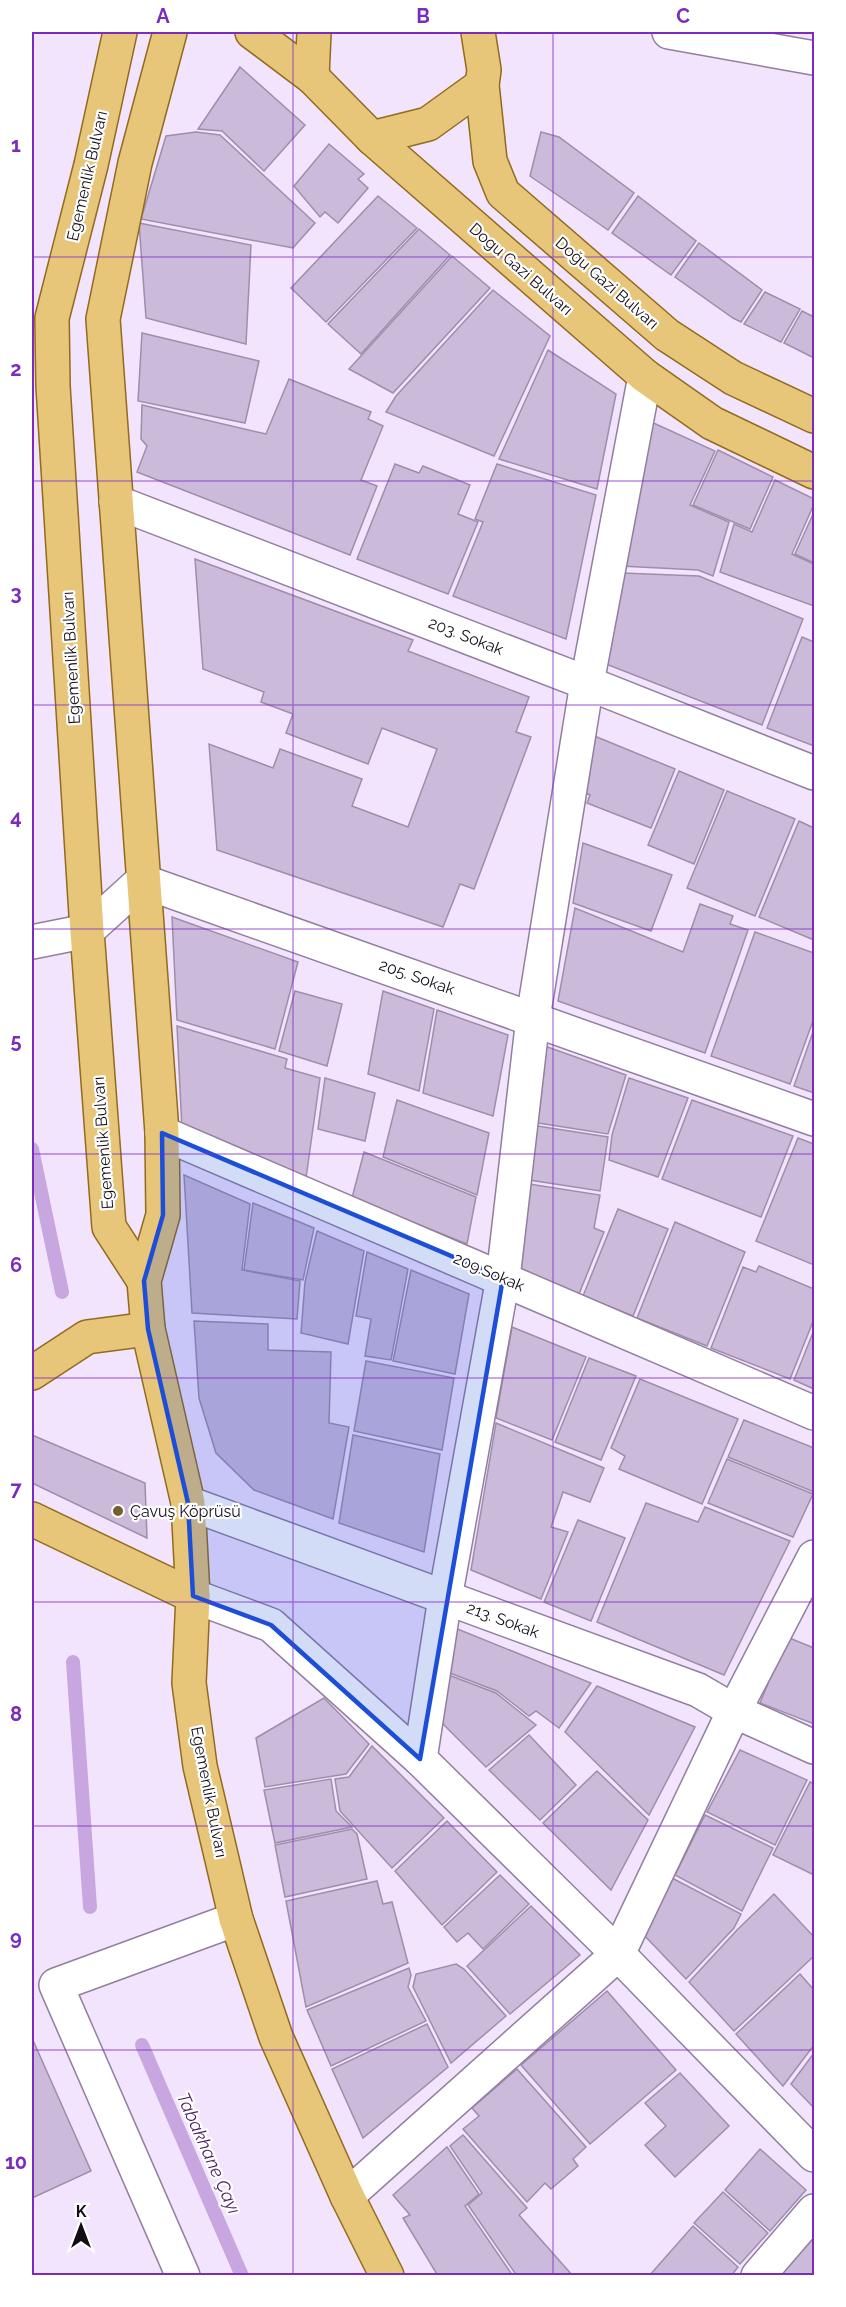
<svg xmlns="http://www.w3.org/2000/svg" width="846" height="2307" font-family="Raleway,sans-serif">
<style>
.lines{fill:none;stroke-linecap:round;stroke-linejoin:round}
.stream{stroke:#c8a6df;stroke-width:14}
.building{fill:#ccbada;stroke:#9f8dac;stroke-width:1.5}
.minor-casing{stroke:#917f9e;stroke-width:36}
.major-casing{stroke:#926b1d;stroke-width:36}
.minor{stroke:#fff;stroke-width:33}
.major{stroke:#e7c579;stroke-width:33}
.marked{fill:#1d4ed8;fill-opacity:0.2;stroke:#1d4ed8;stroke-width:4.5;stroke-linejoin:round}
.grid{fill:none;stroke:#7b2cbf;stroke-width:1.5;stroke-opacity:0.55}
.poi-dot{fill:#775e2f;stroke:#fff;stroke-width:2}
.labels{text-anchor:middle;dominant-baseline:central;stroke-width:4.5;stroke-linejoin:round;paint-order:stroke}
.street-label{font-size:16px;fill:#120c17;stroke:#fff}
.poi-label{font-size:16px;fill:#120c17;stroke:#fff;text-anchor:start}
.water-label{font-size:18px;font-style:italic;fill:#481d60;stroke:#fff}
.neatline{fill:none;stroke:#7b2cbf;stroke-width:2}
.grid-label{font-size:20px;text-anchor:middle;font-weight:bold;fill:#7b2cbf}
</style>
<rect width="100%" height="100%" fill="#f3e4fe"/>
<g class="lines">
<g class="stream">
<path d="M32 1149 62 1292"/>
<path d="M73 1662 90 1907"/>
<path d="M142 2045 242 2276"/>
</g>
</g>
<g class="building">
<path d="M240 67 305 125 264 171 222 131 198 129Z"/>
<path d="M196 132 220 135 315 223 293 248 141 219 166 136Z"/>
<path d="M541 132 559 137 634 193 608 230 530 176Z"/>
<path d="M329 144 364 174 358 179 368 188 338 223 325 212 320 217 294 186Z"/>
<path d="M378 196 417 228 326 322 291 288Z"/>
<path d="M638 196 696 241 671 275 612 233Z"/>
<path d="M139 223 251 245 246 344 146 318Z"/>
<path d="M419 229 450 255 361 354 328 324Z"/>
<path d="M699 243 762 290 741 322 733 318 675 277Z"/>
<path d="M452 256 490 288 393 393 349 369Z"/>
<path d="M493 290 550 336 494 456 386 412 396 396Z"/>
<path d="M765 292 800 309 781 342 744 324Z"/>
<path d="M802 311 814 317V358L784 343Z"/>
<path d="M142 333 259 361 245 423 138 401Z"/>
<path d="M548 350 616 394 597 489 499 459Z"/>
<path d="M289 379 371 412 368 419 383 426 361 480 377 486 350 555 137 472 147 446 141 439 142 405 266 434Z"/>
<path d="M647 420 715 451 690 505 729 522 713 576 698 570 621 566Z"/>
<path d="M718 450 773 477 750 529 693 505Z"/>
<path d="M395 464 419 473 423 466 470 485 458 514 478 522 448 594 357 559Z"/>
<path d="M497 464 596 495 566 639 453 596 483 522 475 519Z"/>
<path d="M775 480 814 499V504L792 554 814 564V606L720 572 734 524 752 532Z"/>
<path d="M814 512V563L795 554Z"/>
<path d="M195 559 413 640 408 651 529 697 516 732 531 737 474 889 460 884 443 927 217 850 209 744 273 768 280 749 362 779 352 806 408 827 437 749 382 728 368 764 286 733 293 714 261 702 264 692 203 669Z"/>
<path d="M622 573 699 576 803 619 762 725 606 664Z"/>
<path d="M802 637 814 642V746L767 728Z"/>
<path d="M592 735 675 769 651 828 587 803 590 795 571 787Z"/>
<path d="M679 771 724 790 694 864 648 845Z"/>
<path d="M727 791 795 819 755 916 687 888Z"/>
<path d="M799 821 814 828V940L759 917Z"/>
<path d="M583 843 672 875 651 931 573 903Z"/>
<path d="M700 904 733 916 730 924 748 930 705 1053 558 1001 575 908 683 952Z"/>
<path d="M172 917 298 962 275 1049 177 1020Z"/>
<path d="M755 932 814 953V1018L790 1084 711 1056Z"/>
<path d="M295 991 342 1004 327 1066 279 1051Z"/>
<path d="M383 991 434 1009 419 1091 368 1074Z"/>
<path d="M437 1010 508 1035 493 1116 423 1093Z"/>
<path d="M177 1026 287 1059 285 1068 320 1078 306 1178 182 1130Z"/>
<path d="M814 1029V1093L794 1086Z"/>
<path d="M542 1045 626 1075 608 1134 532 1122Z"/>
<path d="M325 1078 375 1093 365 1141 318 1129Z"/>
<path d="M629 1078 688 1098 658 1177 609 1160 612 1135Z"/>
<path d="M397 1100 489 1133 477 1195 383 1157Z"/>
<path d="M692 1100 793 1136 761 1217 662 1179Z"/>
<path d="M531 1125 608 1137 600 1191 523 1179Z"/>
<path d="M798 1138 814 1144V1265L756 1241Z"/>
<path d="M364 1152 476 1197 467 1244 352 1198Z"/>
<path d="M184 1175 250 1204 242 1270 300 1281 297 1319 192 1313Z"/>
<path d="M523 1183 600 1195 594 1228 604 1232 579 1294 511 1267Z"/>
<path d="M253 1203 314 1228 303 1280 244 1270Z"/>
<path d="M618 1209 668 1229 633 1316 583 1296Z"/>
<path d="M675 1222 745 1252 707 1346 637 1318Z"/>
<path d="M317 1231 364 1251 348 1344 301 1333 305 1282Z"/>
<path d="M367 1252 408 1269 391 1360 365 1356 371 1319 356 1316Z"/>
<path d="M759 1266 814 1289V1319L790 1379 711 1348 743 1267 756 1272Z"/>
<path d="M411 1270 469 1294 455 1374 393 1361Z"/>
<path d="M194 1321 268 1324V1350L331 1352 329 1423 349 1427 333 1519 254 1490 216 1453 199 1398Z"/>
<path d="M512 1327 586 1357 552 1440 496 1418Z"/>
<path d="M814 1330V1389L794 1380Z"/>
<path d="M589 1358 636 1376 601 1460 555 1442Z"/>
<path d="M366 1361 454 1378 442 1450 354 1431Z"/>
<path d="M640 1379 738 1419 702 1504 619 1469 625 1456 611 1448Z"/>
<path d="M744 1420 814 1448V1492L728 1457Z"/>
<path d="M496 1423 604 1468 590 1502 563 1492 551 1527 568 1532 541 1599 471 1570Z"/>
<path d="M32 1435 145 1483 147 1538 32 1483Z"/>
<path d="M353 1435 440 1454 424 1552 339 1523Z"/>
<path d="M727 1459 813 1494 793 1537 708 1503Z"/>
<path d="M646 1503 698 1522 705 1507 790 1541 724 1675 597 1622Z"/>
<path d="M578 1520 625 1538 591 1621 544 1602Z"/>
<path d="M455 1628 591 1683 559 1728 536 1711 529 1716 497 1691 447 1672Z"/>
<path d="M787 1637 814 1648V1724L760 1703Z"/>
<path d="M446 1674 496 1693 536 1725 486 1767 438 1719Z"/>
<path d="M597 1686 695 1727 649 1815 565 1732Z"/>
<path d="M324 1698 369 1744 346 1774 265 1787 256 1738Z"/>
<path d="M529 1735 576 1785 540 1820 489 1770Z"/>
<path d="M372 1746 444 1818 392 1868 340 1811 335 1779 349 1777Z"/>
<path d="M740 1750 807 1780 775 1845 707 1812Z"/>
<path d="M597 1771 648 1820 611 1890 543 1823Z"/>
<path d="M331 1779 336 1811 352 1827 275 1843 264 1790Z"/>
<path d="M810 1782 814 1784V1875L773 1855Z"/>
<path d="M705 1815 773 1848 742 1911 675 1875Z"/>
<path d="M447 1821 497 1872 442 1925 395 1871Z"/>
<path d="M352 1829 357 1834 367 1879 285 1897 275 1845Z"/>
<path d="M500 1875 529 1904 483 1949 468 1933 457 1942 444 1927Z"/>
<path d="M672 1878 741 1914 734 1928 686 1979 643 1934Z"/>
<path d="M377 1881 383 1904 392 1902 408 1963 306 2007 286 1901Z"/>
<path d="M774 1894 814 1937V1956L734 2031 689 1982 737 1930Z"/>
<path d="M531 1906 580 1955 510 2014 467 1966Z"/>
<path d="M456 1964 464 1969 506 2016 451 2063 413 1987 416 1974Z"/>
<path d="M409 1968 411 1975 408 1987 426 2021 331 2066 307 2010Z"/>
<path d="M800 1974 814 1990V2045L783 2086 736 2034Z"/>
<path d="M607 1991 676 2070 590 2144 521 2065Z"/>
<path d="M427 2024 448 2067 363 2138 332 2069Z"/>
<path d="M32 2038 91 2171 32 2198Z"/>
<path d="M814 2053V2108L791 2084Z"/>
<path d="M517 2069 586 2147 573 2159 578 2166 551 2189 545 2183 527 2202 463 2129 479 2116 472 2108Z"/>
<path d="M680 2073 729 2126 675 2177 645 2145 666 2126 645 2103Z"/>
<path d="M463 2135 527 2208 519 2215 573 2276H517L468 2205 482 2193 450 2146Z"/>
<path d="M447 2147 479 2194 465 2206 513 2276H438L403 2218 410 2215 393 2195Z"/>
<path d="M760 2149 806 2190 770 2231 725 2190Z"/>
<path d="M723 2192 768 2233 740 2264 694 2223Z"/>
<path d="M814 2223V2276H770Z"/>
<path d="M693 2226 738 2267 731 2276H649Z"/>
</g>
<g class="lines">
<g class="minor-casing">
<g id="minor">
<path d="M669 32 814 58"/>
<path d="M116 502 587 683 814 773"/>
<path d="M32 942 87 931 142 881 814 1119"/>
<path d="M162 1133 814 1413"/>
<path d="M188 1503 698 1690 734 1711 814 1747"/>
<path d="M193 1596 271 1625 420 1759 618 1954 814 2155"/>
<path d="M420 1759 445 1598 503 1278 533 1018 587 683 645 376"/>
<path d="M347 2196 618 1954 734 1711 814 1557"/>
<path d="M183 2276 56 1985 236 1919"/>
<path d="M758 2276 814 2211"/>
</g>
</g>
<g class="major-casing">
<g id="major">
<path d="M120 32 91 165 52 318 53 386 87 931 109 1227 144 1281"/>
<path d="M170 32 135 163 103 319 162 1133 163 1215 144 1281 148 1329 188 1503 193 1596 189 1683 200 1766 236 1919 276 2037 347 2196 387 2276"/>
<path d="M252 32 312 77 372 138 645 376 712 423 814 472"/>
<path d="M478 32 484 70 482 85 490 161 503 193 667 335 733 378 814 416"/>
<path d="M312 77 314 32"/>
<path d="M372 138 428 124 482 85"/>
<path d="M32 1373 87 1337 148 1329"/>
<path d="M32 1519 193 1596"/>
</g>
</g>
<use href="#minor" class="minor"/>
<use href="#major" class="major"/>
</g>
<path class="marked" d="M162 1133 503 1278 420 1759 271 1625 193 1596 188 1503 148 1329 144 1281 163 1215Z"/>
<path class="grid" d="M293 32V2276M553 32V2276M32 257H814M32 481H814M32 705H814M32 929H814M32 1154H814M32 1378H814M32 1602H814M32 1826H814M32 2050H814"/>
<circle class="poi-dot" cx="118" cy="1511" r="6"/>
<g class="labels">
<g class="street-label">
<text transform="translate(87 176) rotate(-77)">Egemenlik Bulvarı</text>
<text transform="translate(521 269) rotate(41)">Dogu Gazi Bulvarı</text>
<text transform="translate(607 283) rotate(41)">Doğu Gazi Bulvarı</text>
<text transform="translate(466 636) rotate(21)">203. Sokak</text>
<text transform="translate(71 658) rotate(-93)">Egemenlik Bulvarı</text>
<text transform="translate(417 977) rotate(19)">205. Sokak</text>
<text transform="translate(103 1143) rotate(-94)">Egemenlik Bulvarı</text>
<text transform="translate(489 1272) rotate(23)">209.Sokak</text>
<text transform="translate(503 1620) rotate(20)">213. Sokak</text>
<text transform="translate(209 1792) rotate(79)">Egemenlik Bulvarı</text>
</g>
<g class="poi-label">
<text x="130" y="1511">Çavuş Köprüsü</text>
</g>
<g class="water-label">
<text transform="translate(209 2153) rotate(66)">Tabakhane Çayı</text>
</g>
</g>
<rect width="846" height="2307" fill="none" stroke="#ffffff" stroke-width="66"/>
<g transform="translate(81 2226)" stroke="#ffffff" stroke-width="4.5" paint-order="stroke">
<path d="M0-4.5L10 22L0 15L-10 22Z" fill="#120c17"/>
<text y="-9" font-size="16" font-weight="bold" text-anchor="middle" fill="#120c17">K</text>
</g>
<rect x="33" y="33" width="780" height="2241" class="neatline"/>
<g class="grid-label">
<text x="163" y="23">A</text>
<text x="423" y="23">B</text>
<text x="683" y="23">C</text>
<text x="16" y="152">1</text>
<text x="16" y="376">2</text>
<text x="16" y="600">3</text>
<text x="16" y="824">4</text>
<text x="16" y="1048">5</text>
<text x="16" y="1272">6</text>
<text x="16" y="1496">7</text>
<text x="16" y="1721">8</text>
<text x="16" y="1945">9</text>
<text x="16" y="2169">10</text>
</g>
</svg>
